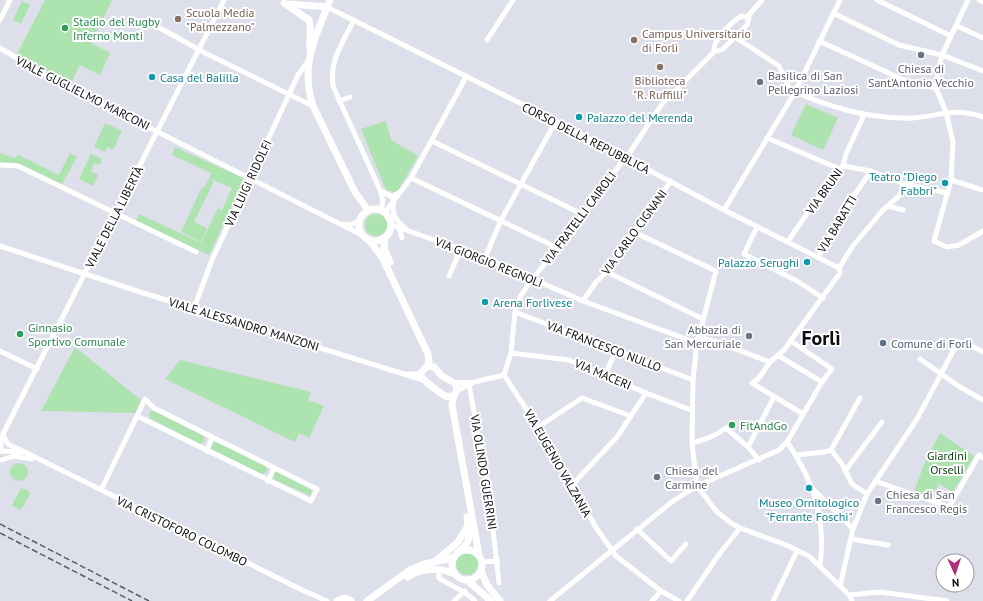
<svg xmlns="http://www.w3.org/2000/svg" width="983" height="601" font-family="'PT Sans',sans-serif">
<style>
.green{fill:#ade3ae}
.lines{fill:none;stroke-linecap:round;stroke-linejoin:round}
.street{stroke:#fff;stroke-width:5}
.secondary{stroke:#fff;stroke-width:7}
.rail{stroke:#5b5b62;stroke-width:1.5;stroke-dasharray:6 3;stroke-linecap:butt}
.education-dot{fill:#8d6e63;stroke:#fff;stroke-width:1.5}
.leisure-dot{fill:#2e9e5b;stroke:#fff;stroke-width:1.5}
.worship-dot{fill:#6b7280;stroke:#fff;stroke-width:1.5}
.culture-dot{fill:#0f9aa8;stroke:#fff;stroke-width:1.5}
.service-dot{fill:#5c6f8a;stroke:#fff;stroke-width:1.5}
.labels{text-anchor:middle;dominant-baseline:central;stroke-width:4;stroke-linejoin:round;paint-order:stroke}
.education-label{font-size:12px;fill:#785e54;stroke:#fff;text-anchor:start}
.leisure-label{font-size:12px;fill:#27864d;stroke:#fff;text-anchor:start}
.worship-label{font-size:12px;fill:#5b616d;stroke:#fff;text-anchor:start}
.culture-label{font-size:12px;fill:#0d838f;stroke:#fff;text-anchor:start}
.street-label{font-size:12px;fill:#0d0d11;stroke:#fff}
.service-label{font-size:12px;fill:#4e5e75;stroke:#fff;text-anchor:start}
.park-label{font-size:12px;fill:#063d0f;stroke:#fff}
.town-label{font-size:20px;font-weight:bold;fill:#0d0d11;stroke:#fff}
</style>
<rect width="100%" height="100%" fill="#dddfea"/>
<g class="green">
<path d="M45 0H112L91 43 110 53 100 75 80 65 71 83 16 56Z"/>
<path d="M22 1 30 5 21 24 13 20Z"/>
<path d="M806 104 838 118 823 150 791 135Z"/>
<path d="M386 121 391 140 418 156 399 189 394 192 386 190 361 129Z"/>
<path d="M105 123 122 131 113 150 107 147 105 152 94 147Z"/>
<path d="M175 147 245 179 209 255 136 221 139 214 201 243 218 208 222 210 232 188 209 178 211 173 172 155Z"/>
<path d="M0 153 14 158 19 155 59 175 70 153 77 157 62 184 18 163 0 162Z"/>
<path d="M91 154 102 159 100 165 94 163 91 171 98 175 93 186 79 179Z"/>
<path d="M209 179 214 181 194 222 207 228 201 242 181 232 202 187 204 188Z"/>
<circle cx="376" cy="225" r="11"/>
<path d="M75 347 141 400 135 413 41 411Z"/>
<path d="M180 360 311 392 308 400 324 406 309 438 299 433 295 442 165 379Z"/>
<path d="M151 411H154L203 436 205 441 200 444 150 418 149 414Z"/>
<path d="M940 433 974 456 953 492 939 484 932 498 914 491 926 460Z"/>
<path d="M215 442 265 465 267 470 265 473 262 474 211 449 212 443Z"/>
<circle cx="19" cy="472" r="9"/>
<path d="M277 472 312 490 311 496 273 479 274 473Z"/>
<path d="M21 488 29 491 30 494 22 508 20 510 12 505Z"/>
<circle cx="467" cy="564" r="11"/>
</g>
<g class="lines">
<g class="street">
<path d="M877 0 951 36"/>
<path d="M968 0 942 55 938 71 936 88 946 112 953 142 951 180 934 241 947 247 959 245 983 231"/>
<path d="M979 0 983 2"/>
<path d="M327 7 550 118 724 210 839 268 840 273 784 350 770 362 759 378 752 383 803 414"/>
<path d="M833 13 899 45 942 55 983 71"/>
<path d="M742 16 749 18 747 25 723 49 718 51 714 50C713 40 733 20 742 16Z"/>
<path d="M748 16 762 0"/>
<path d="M0 20 10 0"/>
<path d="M354 20C343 42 329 61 333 86L380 190 392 197 400 192"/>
<path d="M957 26 983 38"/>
<path d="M160 28 205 53 313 106"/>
<path d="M735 37 779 66 791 92H795C830 107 863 117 902 118 934 120 949 105 983 117"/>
<path d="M487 40 513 0"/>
<path d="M819 41 906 81 936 88"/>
<path d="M0 48 45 75 362 235"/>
<path d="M339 101 350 97"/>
<path d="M767 138 840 169"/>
<path d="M432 141 584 215"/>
<path d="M626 158 662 104 715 51"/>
<path d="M0 165 18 166 196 252"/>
<path d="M843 166 871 171 905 184 948 193"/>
<path d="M411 178 558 248"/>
<path d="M951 180 983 190"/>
<path d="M380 190 383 201 381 210"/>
<path d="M394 200C391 215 395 219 406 229"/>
<path d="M889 206 903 210"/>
<path d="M724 210 795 92 840 0"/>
<path d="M385 212 411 178 466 77"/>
<path d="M343 224 350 225 359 221"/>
<path d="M392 225 485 258 583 301 697 343"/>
<path d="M399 227 402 238"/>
<path d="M757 227 744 254 797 281 823 298"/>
<path d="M636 233 716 271 697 343 693 380 692 443 697 486 717 512 731 523 740 528 786 545 809 556 840 586 849 595 852 601"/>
<path d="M788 241 831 179 843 166 846 154 864 115"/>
<path d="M0 246 137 291 423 380"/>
<path d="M818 257 853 197 871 171"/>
<path d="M485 258 501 220 556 121"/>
<path d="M839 268 852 247 883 210 899 196 905 184"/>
<path d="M607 272 703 319"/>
<path d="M449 276 461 249"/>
<path d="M583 301 596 282 607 272 671 181"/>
<path d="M194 308 212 260 298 75 308 61"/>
<path d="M515 312 693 380"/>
<path d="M698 337 717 342 770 362"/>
<path d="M968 344 983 352"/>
<path d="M0 351 37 369"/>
<path d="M511 353 569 360 646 393 691 410"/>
<path d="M779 356 822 382 832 369 791 341"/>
<path d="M920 359 960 387 983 400"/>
<path d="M406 374H420"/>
<path d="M504 375 538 427 597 529 616 556 661 591 679 601"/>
<path d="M504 375 511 353 515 312 520 297 533 278 558 248 625 158"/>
<path d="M605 375 616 350"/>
<path d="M455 383 474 382 504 375"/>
<path d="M469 385 488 485 499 583"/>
<path d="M457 391 472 383"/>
<path d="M145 399 154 408 317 489 311 501 137 416Z"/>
<path d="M538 427 582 398 631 416"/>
<path d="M4 437 8 444 21 450"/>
<path d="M787 442C814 481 826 519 820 566"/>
<path d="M692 443C705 440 715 436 726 428L748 447 759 460"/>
<path d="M748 447 774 397"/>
<path d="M831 450 842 464 852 484 867 494"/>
<path d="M0 451 3 434 224 0"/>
<path d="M0 451 25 452 300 589 327 601"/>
<path d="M207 451 212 437"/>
<path d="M796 455 825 452 831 450 860 398"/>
<path d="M2 460 14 456 32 459"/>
<path d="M845 471 882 422"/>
<path d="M268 481 274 468"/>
<path d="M875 481 949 507 979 455 983 458"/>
<path d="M571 486 617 437 646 393"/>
<path d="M812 488 853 529"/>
<path d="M101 490 137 416"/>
<path d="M637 529 671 561 686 544"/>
<path d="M851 539 888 545"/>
<path d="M482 562 498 561"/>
<path d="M439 569V578C452 587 463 589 475 601"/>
<path d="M840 586 853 529 867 494 917 419 958 342 962 343"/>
<path d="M849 595 880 592 947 601"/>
<path d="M454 601 465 591"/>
<path d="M550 601 673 501 697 486 779 450 787 442 822 382"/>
<path d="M652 601 661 591"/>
<path d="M687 601 720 553 740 528"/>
<path d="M773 601 797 551"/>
</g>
<g class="secondary">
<path d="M330 0C315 38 300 65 313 106L355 192 368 210"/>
<path d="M284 3 309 20C312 29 309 39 310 49"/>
<path d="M290 4 327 7"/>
<circle cx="375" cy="225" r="16"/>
<path d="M385 238 384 248 390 262"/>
<path d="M369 240 382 257 428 354 429 362 427 366"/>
<path d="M427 366 434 367 442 376 456 384 457 391 454 395 447 397C441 394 421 379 420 374Z"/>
<path d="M454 395 452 405 479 555"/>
<circle cx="467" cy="565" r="15"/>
<path d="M458 552C473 542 469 533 467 517"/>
<path d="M435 562 458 542 468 525"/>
<path d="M481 571 487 585 500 601"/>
<path d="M408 577C420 568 441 567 455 574"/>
<path d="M467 580 491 601"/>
<path d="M337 601 345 598 351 601"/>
<path d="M367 601 410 570 424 564 453 558"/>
</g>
<g class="rail">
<path d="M0 524 149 601"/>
<path d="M0 533 132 601"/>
</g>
</g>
<g class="education-dot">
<circle cx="178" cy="19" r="4"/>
<circle cx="634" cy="40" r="4"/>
<circle cx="660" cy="67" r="4"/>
</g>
<g class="leisure-dot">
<circle cx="65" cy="28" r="4"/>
<circle cx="20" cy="334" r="4"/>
<circle cx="732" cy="425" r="4"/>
</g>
<g class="worship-dot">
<circle cx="921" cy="55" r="4"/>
<circle cx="760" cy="82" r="4"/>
<circle cx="749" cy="336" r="4"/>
<circle cx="657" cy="477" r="4"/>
<circle cx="878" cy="501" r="4"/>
</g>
<g class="culture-dot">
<circle cx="152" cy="77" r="4"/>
<circle cx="579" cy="117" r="4"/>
<circle cx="945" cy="183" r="4"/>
<circle cx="807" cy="262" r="4"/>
<circle cx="485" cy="302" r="4"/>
<circle cx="809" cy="488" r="4"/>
</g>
<circle class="service-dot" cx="883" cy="343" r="4"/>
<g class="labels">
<g class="education-label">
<text x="186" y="12">Scuola Media<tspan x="186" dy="14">"Palmezzano"</tspan></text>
<text x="642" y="33">Campus Universitario<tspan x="642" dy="14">di Forlì</tspan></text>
<text x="660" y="80" text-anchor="middle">Biblioteca<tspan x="660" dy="14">"R. Ruffilli"</tspan></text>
</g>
<g class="leisure-label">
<text x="73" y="21">Stadio del Rugby<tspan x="73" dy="14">Inferno Monti</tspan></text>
<text x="28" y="327">Ginnasio<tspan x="28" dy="14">Sportivo Comunale</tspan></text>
<text x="740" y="425">FitAndGo</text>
</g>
<g class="worship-label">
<text x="921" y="68" text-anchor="middle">Chiesa di<tspan x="921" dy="14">Sant'Antonio Vecchio</tspan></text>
<text x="768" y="75">Basilica di San<tspan x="768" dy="14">Pellegrino Laziosi</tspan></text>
<text x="741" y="329" text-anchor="end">Abbazia di<tspan x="741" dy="14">San Mercuriale</tspan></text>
<text x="665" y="470">Chiesa del<tspan x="665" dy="14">Carmine</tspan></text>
<text x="886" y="494">Chiesa di San<tspan x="886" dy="14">Francesco Regis</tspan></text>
</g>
<g class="culture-label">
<text x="160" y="77">Casa del Balilla</text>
<text x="587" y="117">Palazzo del Merenda</text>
<text x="937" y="176" text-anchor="end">Teatro "Diego<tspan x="937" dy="14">Fabbri"</tspan></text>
<text x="799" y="262" text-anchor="end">Palazzo Serughi</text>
<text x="493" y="302">Arena Forlivese</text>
<text x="809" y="502" text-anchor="middle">Museo Ornitologico<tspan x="809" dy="14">"Ferrante Foschi"</tspan></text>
</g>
<g class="street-label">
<text transform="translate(83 93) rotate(27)">VIALE GUGLIELMO MARCONI</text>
<text transform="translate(586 138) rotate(27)">CORSO DELLA REPUBBLICA</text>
<text transform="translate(248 183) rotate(-65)">VIA LUIGI RIDOLFI</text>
<text transform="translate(824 191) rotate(-54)">VIA BRUNI</text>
<text transform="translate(114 217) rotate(-63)">VIALE DELLA LIBERTÀ</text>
<text transform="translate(579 218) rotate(-53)">VIA FRATELLI CAIROLI</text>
<text transform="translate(837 224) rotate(-59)">VIA BARATTI</text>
<text transform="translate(634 232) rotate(-54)">VIA CARLO CIGNANI</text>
<text transform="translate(489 262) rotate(22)">VIA GIORGIO REGNOLI</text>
<text transform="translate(244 324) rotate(17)">VIALE ALESSANDRO MANZONI</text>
<text transform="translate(604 346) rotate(21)">VIA FRANCESCO NULLO</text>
<text transform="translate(603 374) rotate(23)">VIA MACERI</text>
<text transform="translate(558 463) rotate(60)">VIA EUGENIO VALZANIA</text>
<text transform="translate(484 472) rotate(81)">VIA OLINDO GUERRINI</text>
<text transform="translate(182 531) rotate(26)">VIA CRISTOFORO COLOMBO</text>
</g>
<g class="service-label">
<text x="891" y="343">Comune di Forlì</text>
</g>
<g class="park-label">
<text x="947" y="455">Giardini<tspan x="947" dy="14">Orselli</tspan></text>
</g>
<g class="town-label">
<text x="821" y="338">Forlì</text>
</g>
</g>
<g transform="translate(955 573) rotate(177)"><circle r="19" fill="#ffffff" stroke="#9e9ea0"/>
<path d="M0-3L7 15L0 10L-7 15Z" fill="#ac2f80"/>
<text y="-6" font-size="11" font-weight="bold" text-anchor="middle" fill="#0d0d11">N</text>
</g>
</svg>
